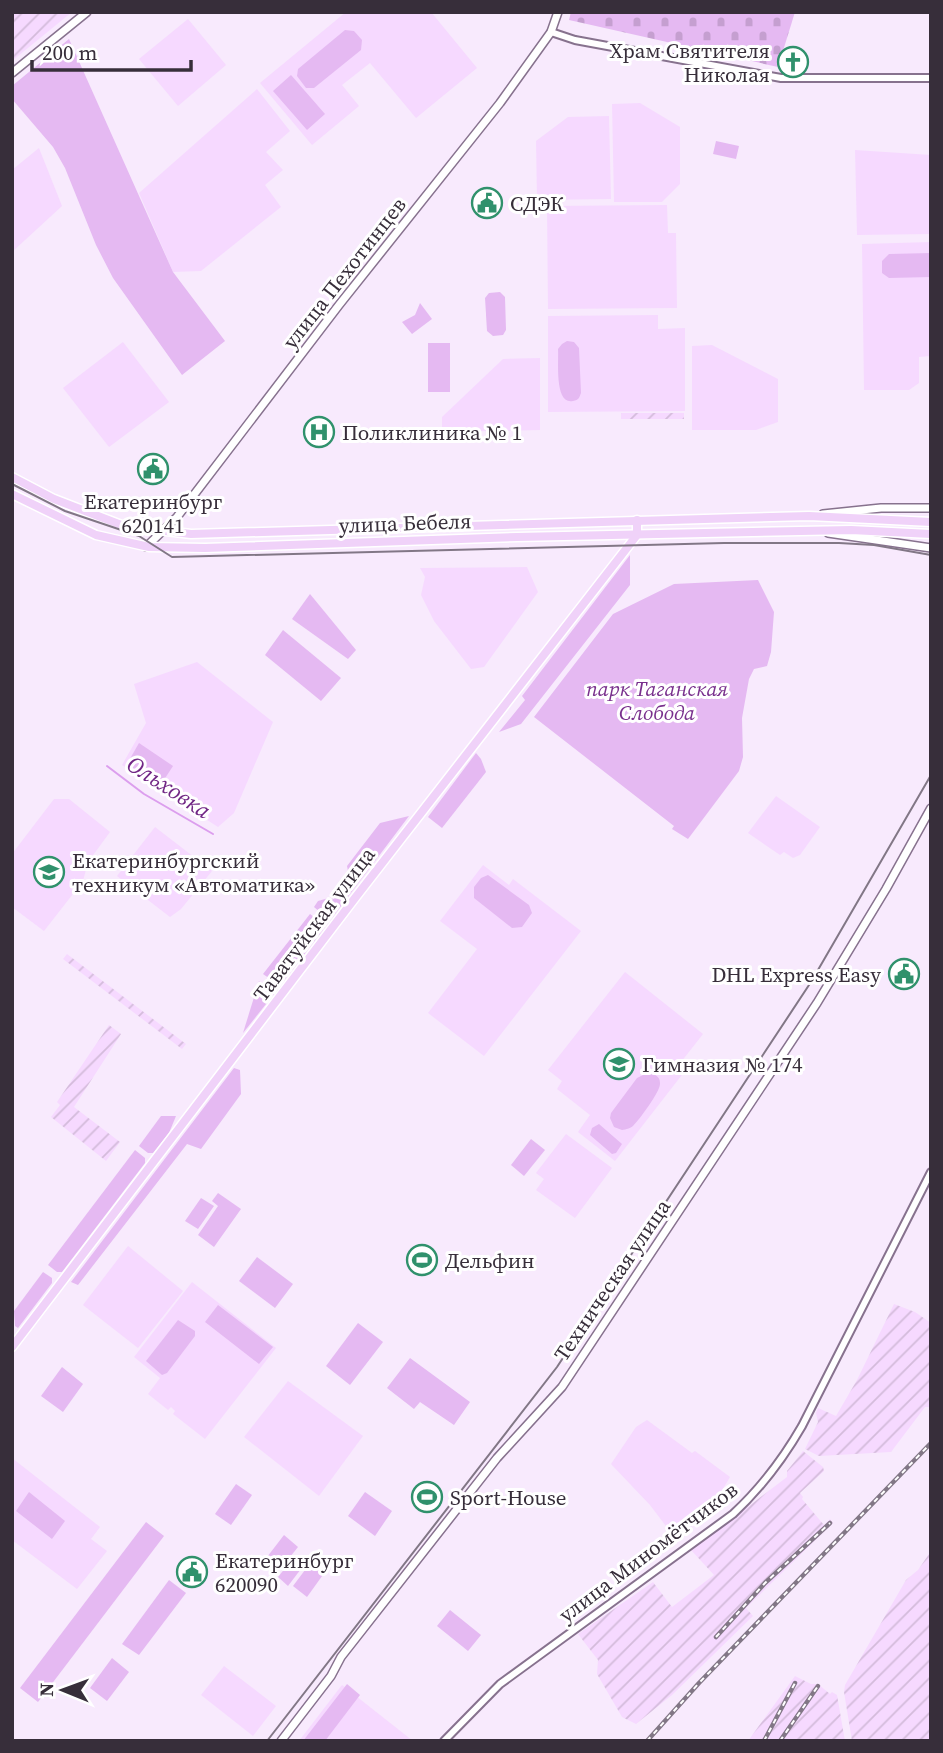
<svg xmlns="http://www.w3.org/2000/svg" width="943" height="1753" font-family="'Source Serif 4',serif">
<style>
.built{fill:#f6d9ff}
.industrial{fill:url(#industrial-furrows)}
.green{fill:#e5b9f2}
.cemetery{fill:url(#cemetery-stones)}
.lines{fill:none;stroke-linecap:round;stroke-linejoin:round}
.stream{stroke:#dc9eee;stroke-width:2}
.tertiary-casing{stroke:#87728e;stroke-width:10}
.secondary-casing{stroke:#87728e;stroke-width:10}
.primary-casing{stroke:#fff;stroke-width:11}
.tertiary{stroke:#fff;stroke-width:6}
.secondary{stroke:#fff;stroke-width:7}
.primary{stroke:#f0d2f9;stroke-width:8}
.tram{stroke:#827786;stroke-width:2}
.rail-casing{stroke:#827786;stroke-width:4.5}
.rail{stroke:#fff;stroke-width:2;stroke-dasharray:5;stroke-linecap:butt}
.labels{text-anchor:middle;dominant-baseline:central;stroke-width:6;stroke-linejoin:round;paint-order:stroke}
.poi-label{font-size:21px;fill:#372e3a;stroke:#fff;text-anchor:start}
.street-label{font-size:21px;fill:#372e3a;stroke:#fff}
.park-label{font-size:21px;font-style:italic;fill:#79308d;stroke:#fff}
.water-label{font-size:23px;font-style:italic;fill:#712785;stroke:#fff}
</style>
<defs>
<pattern id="industrial-furrows" width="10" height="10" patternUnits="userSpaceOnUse" patternTransform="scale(1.75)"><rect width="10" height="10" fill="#f6d9ff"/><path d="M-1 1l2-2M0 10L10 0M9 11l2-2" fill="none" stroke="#d4bbdb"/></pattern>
<pattern id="cemetery-stones" width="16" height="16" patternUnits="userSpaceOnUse" patternTransform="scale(1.75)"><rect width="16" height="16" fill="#e5b9f2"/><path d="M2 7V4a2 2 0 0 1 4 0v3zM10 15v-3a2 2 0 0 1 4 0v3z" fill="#c59fd0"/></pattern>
</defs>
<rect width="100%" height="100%" fill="#f8eafd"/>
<g class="built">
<path d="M346 12H431L477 68 416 118 370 63 342 85 359 106 312 145 260 83Z"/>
<path d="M188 19 226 65 178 106 139 59Z"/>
<path d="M257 89 290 131 266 152 283 170 265 185 281 207 201 271 173 272 139 193Z"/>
<path d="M640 103 680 127V184L662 202H614L612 104Z"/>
<path d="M609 116 611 199 537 200 536 141 568 117Z"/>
<path d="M39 148 62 206 12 252V170Z"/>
<path d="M855 150 931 155V234L857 235Z"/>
<path d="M667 205 668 233H676L677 308 548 309 547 206Z"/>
<path d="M931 242V356L919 357V383L909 390H864L862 244Z"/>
<path d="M658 315V329L685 328V411L548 412V316Z"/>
<path d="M123 342 169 402 109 447 63 388Z"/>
<path d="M712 345 778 379V422L756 430H692V346Z"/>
<path d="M540 358V430L442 432V417L503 359Z"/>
<path d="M527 567 538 592 484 667 471 669 434 621 421 595 425 577 420 568Z"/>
<path d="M197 662 273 722 234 813 218 827 122 765 146 723 134 684Z"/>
<path d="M776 796 820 827 800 855 793 858 784 852 780 855 748 833Z"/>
<path d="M54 799H69L110 832 88 862 83 881 44 931 12 907V854Z"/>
<path d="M155 827 212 871 181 909 170 917 117 876Z"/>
<path d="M483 865 509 885 513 879 581 931 484 1056 428 1013 477 949 440 921Z"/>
<path d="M625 972 703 1034 681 1062 688 1067 615 1161 578 1132 590 1115 557 1089 562 1081 548 1070Z"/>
<path d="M566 1134 612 1168 575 1218 536 1190 544 1179 536 1173Z"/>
<path d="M128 1246 183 1291 138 1348 83 1305Z"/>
<path d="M192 1282 276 1348 205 1439 173 1414 175 1411 171 1407 168 1410 148 1394 160 1378 134 1357Z"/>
<path d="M288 1381 363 1436 319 1496 244 1437Z"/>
<path d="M647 1420 692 1453 695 1451 730 1477 714 1504 682 1536 675 1538 650 1505 611 1464 636 1427Z"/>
<path d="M12 1458 100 1527 91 1539 107 1551 77 1589 12 1540Z"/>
<path d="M224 1666 276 1706 253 1736 201 1695Z"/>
<path d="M342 1685 413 1741H299Z"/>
</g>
<g class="industrial">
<path d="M12 12H72L12 61Z"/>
<rect x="621" y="413" width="63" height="6"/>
<path d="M67 954 186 1044 182 1049 63 959Z"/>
<path d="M109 1025 121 1034 74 1107 120 1142 106 1161 51 1117 60 1105 57 1102Z"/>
<path d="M894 1304 915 1312 931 1323V1407H925L891 1452 819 1456 805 1449 818 1422 816 1413 818 1408 836 1416 857 1380Z"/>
<path d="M803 1451 823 1467 824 1471 800 1493 803 1497 802 1499 824 1525 830 1519 833 1523 746 1608 753 1616 672 1695 636 1724 622 1717 597 1674 598 1660 578 1634 653 1582 672 1607 714 1575 691 1550 787 1477V1471Z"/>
<path d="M931 1551V1741H852L844 1692 845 1685 906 1580 918 1570Z"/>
<path d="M795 1676 811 1684H818L830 1694 832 1692 837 1695 845 1741H748Z"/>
</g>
<g class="green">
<path d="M345 30 354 31 362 40 361 50 314 88H306L297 76 298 69Z"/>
<path d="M69 39 173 272 225 341 182 375 113 278 96 245 65 168 53 147 12 99V86Z"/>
<path d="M291 75 325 114 307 130 273 91Z"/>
<path d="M716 141 739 146 736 159 713 154Z"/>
<path d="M931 253V277L889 278 882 273V261L889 254Z"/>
<path d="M500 292 505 297 506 330 503 335 493 336 487 331 485 298 489 293Z"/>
<path d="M420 303 432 319 412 334 402 322 415 315Z"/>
<path d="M567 341 574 342 579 348 581 393C579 398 579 400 573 401 554 405 559 361 558 349L562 344Z"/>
<rect x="428" y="343" width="22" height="49"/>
<path d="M630 555V585L521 724 499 732 525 700 522 696Z"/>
<path d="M758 580 774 612 771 652 767 666 754 669 749 679 742 718 743 757 739 771 688 839 672 829 674 826 534 717 613 614 674 584Z"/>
<path d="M310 594 356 650 348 659 292 619Z"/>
<path d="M283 630 341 678 321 701 265 655Z"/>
<path d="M139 743 173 766 160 786 127 764Z"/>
<path d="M476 753 481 759 486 772 442 828 428 817Z"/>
<path d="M409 816 332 918H327L314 907 318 901 332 897 349 876 347 866 380 823Z"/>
<path d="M488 875 529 905 532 913 522 927 512 928 474 898V887L481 878Z"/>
<path d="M310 914 323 924V930L282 983H276L263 974Z"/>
<path d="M259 981 274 994 243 1033Z"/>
<path d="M234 1068 240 1070 241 1094 201 1149 187 1144 78 1285 71 1282Z"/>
<path d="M649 1072C654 1074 660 1076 660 1083 661 1091 639 1120 633 1126 629 1129 627 1129 622 1130L614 1127 610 1118 611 1113 637 1078Z"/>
<path d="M161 1116H176L169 1133 153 1153H148L139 1146Z"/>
<path d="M599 1124 622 1144 616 1153 612 1154 590 1135 592 1128Z"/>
<path d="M531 1139 545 1150 524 1176 511 1165Z"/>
<path d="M135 1150 145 1158V1163L62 1272H57L48 1265Z"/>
<path d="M218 1193 241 1209 214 1247 198 1235 218 1206 212 1201Z"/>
<path d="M201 1198 214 1206 198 1229 185 1221Z"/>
<path d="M257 1257 293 1284 275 1308 239 1281Z"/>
<path d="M43 1272 52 1278V1283L18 1328 15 1326 14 1311Z"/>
<path d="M218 1305 273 1347 259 1364 205 1322Z"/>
<path d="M178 1320 195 1331V1336L167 1373 162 1375 146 1361Z"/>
<path d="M358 1323 383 1342 350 1385 326 1366Z"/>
<path d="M410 1358 470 1402 454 1425 420 1402 414 1409 387 1388Z"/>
<path d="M62 1367 83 1384 63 1412 41 1396Z"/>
<path d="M236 1484 252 1495 231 1525 215 1514Z"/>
<path d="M29 1492 65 1521 52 1539 16 1511Z"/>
<path d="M365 1492 392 1511 375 1536 348 1516Z"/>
<path d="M146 1522 164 1536 38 1702 20 1688Z"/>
<path d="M284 1535 298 1547 278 1572 264 1561Z"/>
<path d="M294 1557 304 1565 288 1586 278 1577Z"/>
<path d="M311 1562 325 1572 307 1597 293 1586Z"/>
<path d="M169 1580 186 1593 139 1655 122 1644Z"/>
<path d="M450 1610 481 1635 468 1651 437 1626Z"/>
<path d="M112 1658 129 1672 107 1701 90 1688Z"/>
<path d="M347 1684 360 1695 325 1741H303Z"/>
</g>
<path class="cemetery" d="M571 12H795L778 67 569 20Z"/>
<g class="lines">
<path class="stream" d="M107 766 144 794 213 834"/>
<g class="tertiary-casing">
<g id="tertiary">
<path d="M551 32 575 40 781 78H931"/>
<path d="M444 1741 500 1684 733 1514C761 1488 783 1459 802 1426L931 1172"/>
</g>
</g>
<g class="secondary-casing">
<g id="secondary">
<path d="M12 73 87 12"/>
<path d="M823 514 881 508H931"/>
<path d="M828 533 931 548"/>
<path d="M146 547 177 517 339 305 500 103 551 32 558 12"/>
<path d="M281 1741 331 1676 341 1657 497 1458 562 1387 817 1003 886 889 931 808"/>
</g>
</g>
<g class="primary-casing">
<g id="primary">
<path d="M12 477 54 499 124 526 191 534 809 516 931 522"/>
<path d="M12 494 96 535 149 547 205 548 517 537 851 530 931 534"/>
<path d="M12 1347 355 898 637 535V520"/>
</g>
</g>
<use href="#tertiary" class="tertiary"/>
<use href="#secondary" class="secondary"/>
<use href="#primary" class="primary"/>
<g class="tram">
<path d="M12 484 65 511 139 536 172 557 724 543H839L874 545 931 555"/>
<path d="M267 1741 557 1367 811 982 931 775"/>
</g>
<g class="rail-casing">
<g id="rail">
<path d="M716 1637 765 1583 830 1523"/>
<path d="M647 1741 699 1683 931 1443"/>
<path d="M764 1741 795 1683"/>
<path d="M780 1741 818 1686"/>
</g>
</g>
<use href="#rail" class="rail"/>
</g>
<defs>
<g id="church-ring" transform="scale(1.575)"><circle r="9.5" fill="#fff" stroke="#30916c" stroke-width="1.5"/><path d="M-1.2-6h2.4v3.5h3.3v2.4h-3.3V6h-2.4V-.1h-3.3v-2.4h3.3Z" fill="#30916c"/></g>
<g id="civic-ring" transform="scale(1.575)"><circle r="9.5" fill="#fff" stroke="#30916c" stroke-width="1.5"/><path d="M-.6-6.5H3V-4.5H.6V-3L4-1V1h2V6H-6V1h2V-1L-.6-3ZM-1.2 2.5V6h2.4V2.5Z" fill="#30916c"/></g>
<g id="hospital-ring" transform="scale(1.575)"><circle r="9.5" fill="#fff" stroke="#30916c" stroke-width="1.5"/><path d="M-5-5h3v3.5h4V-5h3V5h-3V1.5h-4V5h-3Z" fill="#30916c"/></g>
<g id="university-ring" transform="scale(1.575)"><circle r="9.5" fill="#fff" stroke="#30916c" stroke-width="1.5"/><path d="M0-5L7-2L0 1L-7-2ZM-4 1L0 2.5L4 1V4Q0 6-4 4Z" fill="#30916c"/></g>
<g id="school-ring" transform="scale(1.575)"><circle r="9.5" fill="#fff" stroke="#30916c" stroke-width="1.5"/><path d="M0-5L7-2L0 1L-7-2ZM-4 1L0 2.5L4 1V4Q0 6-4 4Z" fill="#30916c"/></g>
<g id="stadium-ring" transform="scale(1.575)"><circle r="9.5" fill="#fff" stroke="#30916c" stroke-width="1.5"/><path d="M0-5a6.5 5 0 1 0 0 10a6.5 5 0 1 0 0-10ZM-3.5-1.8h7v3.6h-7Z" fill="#30916c"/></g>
</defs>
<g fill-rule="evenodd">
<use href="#church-ring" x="793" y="62"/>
<use href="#civic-ring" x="487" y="203"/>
<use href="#hospital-ring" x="319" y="432"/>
<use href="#civic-ring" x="153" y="469"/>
<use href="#university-ring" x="49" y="872"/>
<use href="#civic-ring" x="904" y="974"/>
<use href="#school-ring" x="619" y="1064"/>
<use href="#stadium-ring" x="422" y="1260"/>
<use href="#stadium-ring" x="427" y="1497"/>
<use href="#civic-ring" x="192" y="1572"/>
</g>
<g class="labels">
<g class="poi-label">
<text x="770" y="50" text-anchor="end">Храм Святителя<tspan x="770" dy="24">Николая</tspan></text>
<text x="510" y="203">СДЭК</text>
<text x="342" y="432">Поликлиника № 1</text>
<text x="153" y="501" text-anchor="middle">Екатеринбург<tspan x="153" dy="24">620141</tspan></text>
<text x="72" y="860">Екатеринбургский<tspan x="72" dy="24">техникум «Автоматика»</tspan></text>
<text x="881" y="974" text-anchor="end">DHL Express Easy</text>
<text x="642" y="1064">Гимназия № 174</text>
<text x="445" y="1260">Дельфин</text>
<text x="450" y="1497">Sport-House</text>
<text x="215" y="1560">Екатеринбург<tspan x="215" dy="24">620090</tspan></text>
</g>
<g class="street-label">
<text transform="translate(344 273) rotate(-52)">улица Пехотинцев</text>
<text transform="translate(405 523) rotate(-2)">улица Бебеля</text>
<text transform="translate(314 924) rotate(-53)">Таватуйская улица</text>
<text transform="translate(612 1280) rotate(-56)">Техническая улица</text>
<text transform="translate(648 1552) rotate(-37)">улица Миномётчиков</text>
</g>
<g class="park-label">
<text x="657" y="688">парк Таганская<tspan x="657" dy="24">Слобода</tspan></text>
</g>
<g class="water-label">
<text transform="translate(169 787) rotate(33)">Ольховка</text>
</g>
</g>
<rect width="943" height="1753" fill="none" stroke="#372e3a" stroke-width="28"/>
<g transform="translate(63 1690) rotate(271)" stroke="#ffffff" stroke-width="5" paint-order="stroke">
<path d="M0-5L12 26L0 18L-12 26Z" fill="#372e3a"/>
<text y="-10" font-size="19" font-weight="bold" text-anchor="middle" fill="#372e3a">N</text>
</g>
<path d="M32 60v10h159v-10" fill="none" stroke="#372e3a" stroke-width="3.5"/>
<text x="42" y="60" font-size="21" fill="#372e3a" stroke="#ffffff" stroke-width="5" paint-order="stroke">200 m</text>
</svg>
